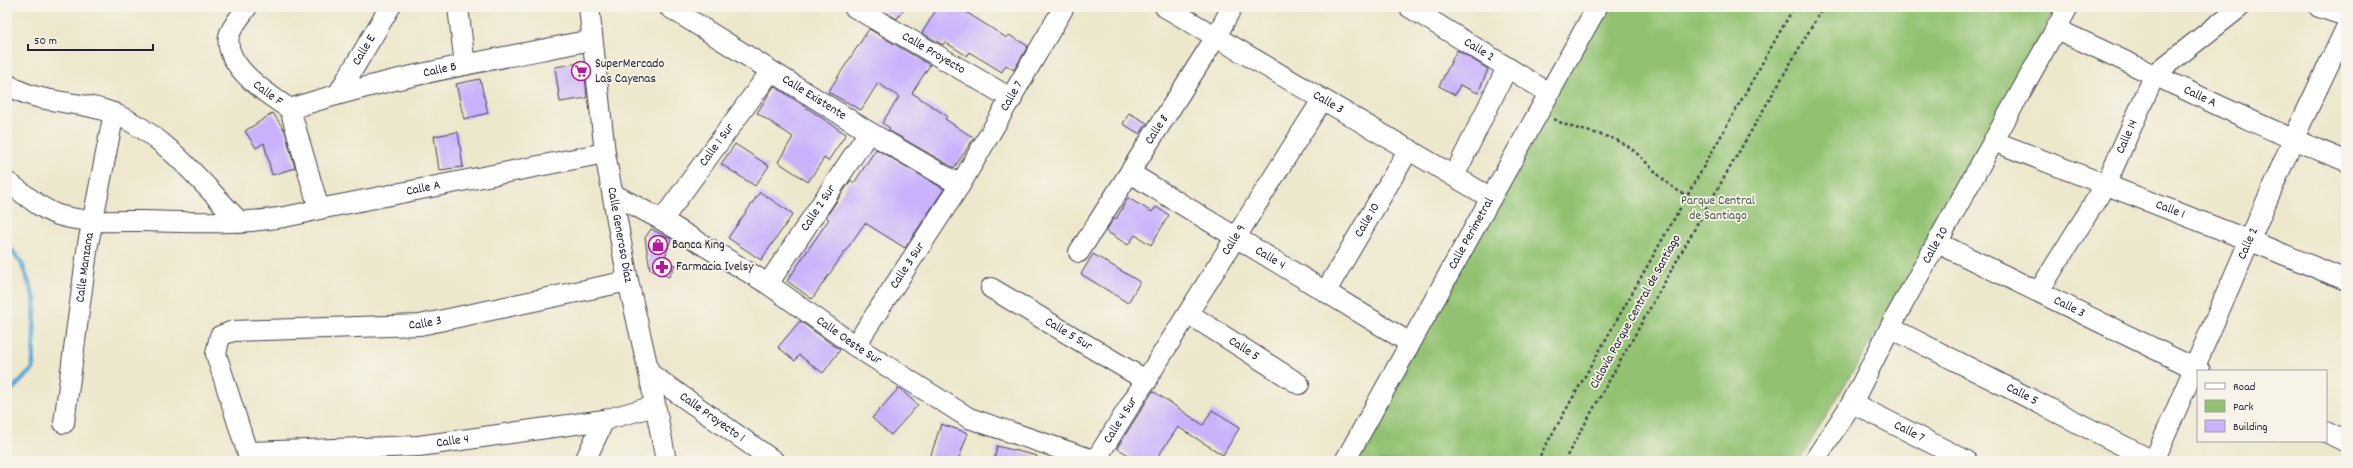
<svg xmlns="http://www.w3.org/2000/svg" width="2353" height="468" font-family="Dekko,sans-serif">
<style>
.green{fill:#92c271;stroke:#5a7256}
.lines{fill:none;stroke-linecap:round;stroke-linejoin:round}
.stream{stroke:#5eaad7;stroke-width:5}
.building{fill:#cab2fc}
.street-casing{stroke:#404051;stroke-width:22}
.path{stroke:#404051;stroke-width:2.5;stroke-dasharray:3 3;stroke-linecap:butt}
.street{stroke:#fff;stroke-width:20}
.labels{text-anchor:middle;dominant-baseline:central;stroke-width:3.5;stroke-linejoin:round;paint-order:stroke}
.street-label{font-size:13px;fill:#22223b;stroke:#f7f3e8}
.poi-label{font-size:13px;fill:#22223b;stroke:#f7f3e8;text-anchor:start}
.park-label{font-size:13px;fill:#495a4e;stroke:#f7f3e8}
</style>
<rect width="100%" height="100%" fill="#f7f3e8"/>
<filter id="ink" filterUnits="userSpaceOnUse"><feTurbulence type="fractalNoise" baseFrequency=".025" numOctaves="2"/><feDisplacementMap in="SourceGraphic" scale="8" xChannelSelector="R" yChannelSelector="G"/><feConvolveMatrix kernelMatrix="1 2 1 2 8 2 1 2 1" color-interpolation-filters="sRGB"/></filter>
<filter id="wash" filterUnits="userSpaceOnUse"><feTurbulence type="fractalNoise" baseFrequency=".012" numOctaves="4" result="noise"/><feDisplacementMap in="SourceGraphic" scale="16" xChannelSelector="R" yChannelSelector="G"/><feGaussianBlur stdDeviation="0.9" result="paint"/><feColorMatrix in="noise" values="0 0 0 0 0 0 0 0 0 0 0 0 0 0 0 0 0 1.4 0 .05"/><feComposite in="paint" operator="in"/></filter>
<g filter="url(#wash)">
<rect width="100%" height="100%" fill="#ede7cb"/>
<path class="green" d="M1602 7H2056L1956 200 1799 461H1351Z"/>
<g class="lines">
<path class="stream" d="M7 245 21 262 35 300 33 369 7 394"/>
</g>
<g id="blocks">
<g class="building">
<path d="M883 7H905L897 19 881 10Z"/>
<path d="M938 7H958L1007 38 1009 35 1028 46 1014 70 1006 65 1002 72 969 52 967 56 945 42 943 45 922 33Z"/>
<path d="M869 29 930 65 912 93 947 116 945 119 974 138 954 168 888 130 890 128 882 123 899 97 878 83 861 110 828 92Z"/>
<path d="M1457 50 1488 69 1478 93 1460 85 1455 95 1439 86Z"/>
<path d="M579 63 584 66 587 98 560 102 555 67Z"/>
<path d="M480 79 488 113 464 119 456 84Z"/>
<path d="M774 86 846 134 828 161 824 158 808 182 778 162 793 137 757 113Z"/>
<path d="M273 113 285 131 295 168 272 175 264 143 256 148 245 131Z"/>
<path d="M1129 113 1147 123 1140 134 1123 124Z"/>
<path d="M458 132 463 167 439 170 434 136Z"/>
<path d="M735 144 769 166 755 186 721 164Z"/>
<path d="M876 149 944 189 905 248 865 223 812 299 787 281 829 219 826 217 851 180 854 183Z"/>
<path d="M760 192 793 214 761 260 728 238Z"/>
<path d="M1128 198 1152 212 1156 207 1169 215 1151 245 1135 235 1128 245 1106 231 1114 218 1116 219Z"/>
<path d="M651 229 671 239 664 260 675 265 669 277 650 269 645 238Z"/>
<path d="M1093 254 1140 282 1128 303 1081 274Z"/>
<path d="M800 321 840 350 823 373 799 355 795 361 778 347Z"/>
<path d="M899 388 918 405 891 435 872 418Z"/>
<path d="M1153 391 1203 425 1212 410 1240 427 1223 455 1178 427 1155 461H1138L1117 448Z"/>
<path d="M941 424 968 433 958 461H929Z"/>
<path d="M997 446 1037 456 1036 461H994Z"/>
</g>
</g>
</g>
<g filter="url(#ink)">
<use href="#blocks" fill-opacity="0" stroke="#404051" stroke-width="1"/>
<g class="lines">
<g class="street-casing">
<g id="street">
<path id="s1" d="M247 7C242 15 231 27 229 36 223 66 270 96 290 109L319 209"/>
<path d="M458 7 465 65"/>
<path id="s2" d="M589 7 605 153 628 281 649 373 666 461"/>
<path id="s3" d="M669 7 869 132 960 185"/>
<path id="s4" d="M854 7 1012 99"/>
<path id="s5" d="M1165 7 1491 198"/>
<path id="s6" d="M1409 7 1549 93"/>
<path d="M2319 7 2346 16"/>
<path id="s7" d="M2056 29C2153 73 2247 122 2346 161"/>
<path d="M7 84C40 106 80 99 115 114 166 135 203 185 241 223"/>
<path id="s8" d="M338 94 390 7"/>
<path id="s9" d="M290 109C388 77 491 60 592 40"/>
<path id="s10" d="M1993 141 2251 241 2346 280"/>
<path id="s11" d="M1130 173 1410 343"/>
<path d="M1454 176 1507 68"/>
<path id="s12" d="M7 182C23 192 40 209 58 215 84 223 114 221 140 221 203 222 257 227 319 209L605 153"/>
<path id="s13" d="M613 194 662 220 768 284 855 346 969 418 1096 461"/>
<path id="s14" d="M662 220 771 71"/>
<path id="s15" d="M1938 243 2200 371"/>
<path id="s16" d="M1079 252 1216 37 1232 7"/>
<path id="s17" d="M768 284 869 132"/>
<path id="s18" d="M991 288 1147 381"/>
<path id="s19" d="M1326 291 1409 149"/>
<path id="s20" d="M2039 291 2106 184 2155 74 2240 7"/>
<path id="s21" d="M1189 314 1299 384"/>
<path id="s22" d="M1891 328 2153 461"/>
<path id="s23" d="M855 346 960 185 1064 7"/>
<path id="s24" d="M649 373 774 461"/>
<path id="s25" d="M1852 403 1967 461"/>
<path id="s26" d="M64 423 88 244 114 113"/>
<path d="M2326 432 2346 442"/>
<path id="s27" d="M248 452 419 446 604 420 655 406"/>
<path id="s28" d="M250 461 216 354 220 336 233 331 420 325 628 281"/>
<path d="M585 461 604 420"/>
<path id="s29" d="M1095 461 1322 100"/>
<path id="s30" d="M1345 461 1597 7"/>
<path id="s31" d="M1814 461 1852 403 1894 320 2068 7"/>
<path id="s32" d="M2154 461 2293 140 2346 28"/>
</g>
</g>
<g class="path">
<path d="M1554 119C1574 131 1597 131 1618 141 1645 153 1658 183 1688 196"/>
<path d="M1537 461 1794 7"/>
<path d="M1564 461 1703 214 1823 7"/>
</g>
<use href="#street" class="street"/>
</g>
</g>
<defs>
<g id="supermarket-ring" transform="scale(1)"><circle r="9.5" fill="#f7f3e8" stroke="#b5179e" stroke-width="1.5"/><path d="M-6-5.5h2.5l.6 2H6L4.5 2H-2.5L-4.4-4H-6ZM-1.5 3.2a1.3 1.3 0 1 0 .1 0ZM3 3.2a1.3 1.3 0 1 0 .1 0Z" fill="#b5179e"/></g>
<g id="shop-ring" transform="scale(1)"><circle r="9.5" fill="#f7f3e8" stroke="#b5179e" stroke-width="1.5"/><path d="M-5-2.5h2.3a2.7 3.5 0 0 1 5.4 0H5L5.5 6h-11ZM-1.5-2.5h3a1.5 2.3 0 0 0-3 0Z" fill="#b5179e"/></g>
<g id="pharmacy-ring" transform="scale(1)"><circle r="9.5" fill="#f7f3e8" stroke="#b5179e" stroke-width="1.5"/><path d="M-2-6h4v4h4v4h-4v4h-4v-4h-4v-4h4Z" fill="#b5179e"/></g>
</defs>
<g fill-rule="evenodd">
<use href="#supermarket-ring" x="581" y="71"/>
<use href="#shop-ring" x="658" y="245"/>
<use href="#pharmacy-ring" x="662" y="267"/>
</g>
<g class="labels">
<g class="street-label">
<text stroke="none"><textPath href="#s8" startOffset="51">Calle E</textPath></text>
<text stroke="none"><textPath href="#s6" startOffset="82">Calle 2</textPath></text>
<text stroke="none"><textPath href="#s4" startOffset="92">Calle Proyecto</textPath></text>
<text stroke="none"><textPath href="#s9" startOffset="155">Calle B</textPath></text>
<text stroke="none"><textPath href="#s1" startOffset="107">Calle F</textPath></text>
<text stroke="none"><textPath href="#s7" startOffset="159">Calle A</textPath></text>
<text stroke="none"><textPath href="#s23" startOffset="295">Calle 7</textPath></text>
<text stroke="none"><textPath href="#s3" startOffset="171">Calle Existente</textPath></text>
<text stroke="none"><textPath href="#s5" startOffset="189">Calle 3</textPath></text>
<text stroke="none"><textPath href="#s16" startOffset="145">Calle 8</textPath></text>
<text stroke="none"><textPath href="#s20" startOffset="178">Calle 14</textPath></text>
<text stroke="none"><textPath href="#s14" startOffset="93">Calle 1 Sur</textPath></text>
<text stroke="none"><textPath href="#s12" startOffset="430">Calle A</textPath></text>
<text stroke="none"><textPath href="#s17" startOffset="91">Calle 2 Sur</textPath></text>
<text stroke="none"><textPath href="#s10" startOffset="190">Calle 1</textPath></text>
<text stroke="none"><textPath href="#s19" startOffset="82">Calle 10</textPath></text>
<text stroke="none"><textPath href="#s30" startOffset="260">Calle Perimetral</textPath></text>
<text stroke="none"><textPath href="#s2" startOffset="230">Calle Generoso Díaz</textPath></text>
<text stroke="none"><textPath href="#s29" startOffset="261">Calle 9</textPath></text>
<text stroke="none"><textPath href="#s32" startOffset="237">Calle 2</textPath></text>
<text stroke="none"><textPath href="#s31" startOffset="248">Calle 20</textPath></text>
<text stroke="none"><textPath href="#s11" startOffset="164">Calle 4</textPath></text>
<text stroke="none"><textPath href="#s23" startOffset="96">Calle 3 Sur</textPath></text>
<text stroke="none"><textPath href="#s26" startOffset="157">Calle Manzana</textPath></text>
<text stroke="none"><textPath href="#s15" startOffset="146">Calle 3</textPath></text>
<text transform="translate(1636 312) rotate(-61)">Ciclovía Parque Central de Santiago</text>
<text stroke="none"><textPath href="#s28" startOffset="337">Calle 3</textPath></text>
<text stroke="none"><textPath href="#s18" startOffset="90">Calle 5 Sur</textPath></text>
<text stroke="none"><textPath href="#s13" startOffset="278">Calle Oeste Sur</textPath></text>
<text stroke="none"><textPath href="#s21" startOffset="65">Calle 5</textPath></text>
<text stroke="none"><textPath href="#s22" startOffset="147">Calle 5</textPath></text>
<text stroke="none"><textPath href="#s24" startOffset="77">Calle Proyecto 1</textPath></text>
<text stroke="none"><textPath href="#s29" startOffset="48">Calle 4 Sur</textPath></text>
<text stroke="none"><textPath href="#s25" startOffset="64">Calle 7</textPath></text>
<text stroke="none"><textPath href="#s27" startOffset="205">Calle 4</textPath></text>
</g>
<g class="poi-label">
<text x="595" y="64">SuperMercado<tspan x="595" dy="15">Las Cayenas</tspan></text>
<text x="672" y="245">Banca King</text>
<text x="676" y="267">Farmacia Ivelsy</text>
</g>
<g class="park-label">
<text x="1718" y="201">Parque Central<tspan x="1718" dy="15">de Santiago</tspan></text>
</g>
</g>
<rect width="2353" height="468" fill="none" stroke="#f7f3e8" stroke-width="24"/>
<rect x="2197" y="370" width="130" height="72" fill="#f7f3e8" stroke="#a29fa3"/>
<rect x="2205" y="383" width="20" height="6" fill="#ffffff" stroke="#a29fa3"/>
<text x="2233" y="390" font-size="12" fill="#22223b">Road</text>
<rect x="2205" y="400" width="20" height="12" fill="#92c271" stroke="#a29fa3"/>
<text x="2233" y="410" font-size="12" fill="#22223b">Park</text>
<rect x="2205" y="420" width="20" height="12" fill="#cab2fc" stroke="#a29fa3"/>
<text x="2233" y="430" font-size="12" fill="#22223b">Building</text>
<path d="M28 44v6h125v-6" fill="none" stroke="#22223b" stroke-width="2"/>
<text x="34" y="44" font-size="12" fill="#22223b" stroke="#f7f3e8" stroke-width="3" paint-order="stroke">50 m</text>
</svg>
